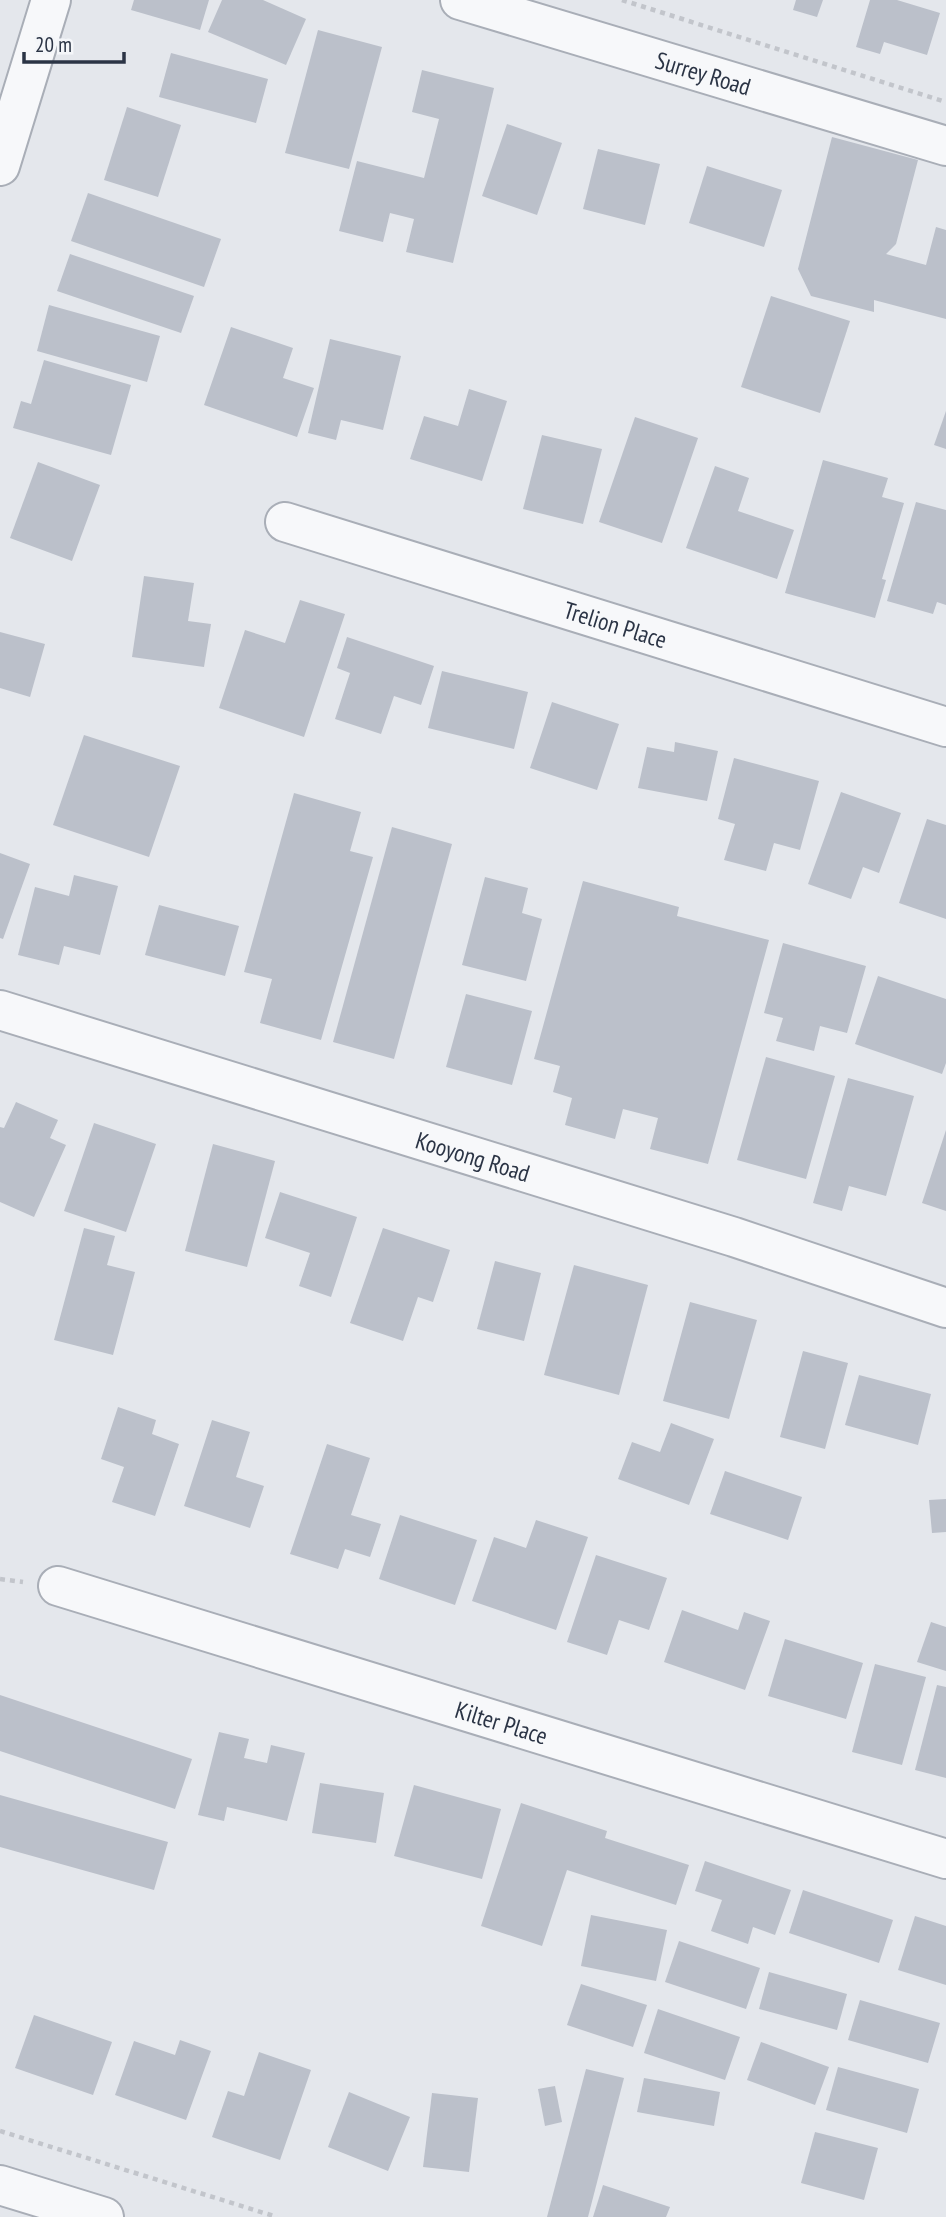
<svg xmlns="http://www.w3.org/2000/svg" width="946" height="2217" font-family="'PT Sans Narrow',sans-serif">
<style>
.building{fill:#bbc0ca}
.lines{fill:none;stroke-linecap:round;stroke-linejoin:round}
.minor-casing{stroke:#a9aeb7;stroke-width:42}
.path{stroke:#c2c5cb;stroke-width:4.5;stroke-dasharray:5 5;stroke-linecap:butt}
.minor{stroke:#f7f8fa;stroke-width:38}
.labels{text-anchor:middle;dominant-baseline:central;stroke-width:5;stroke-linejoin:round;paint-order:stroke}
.street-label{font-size:24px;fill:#2b3445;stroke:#f4f6f9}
</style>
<rect width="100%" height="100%" fill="#e4e7ec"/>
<g class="building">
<path d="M134 0H209L200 30 131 10Z"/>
<path d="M222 0H263L306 19 286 65 208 32Z"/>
<path d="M796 0H823L817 17 793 10Z"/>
<path d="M870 0H897L940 13 927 55 884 42 880 54 856 47Z"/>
<path d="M318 30 382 47 349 169 285 153Z"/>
<path d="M171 53 268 79 256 123 159 97Z"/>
<path d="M422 70 494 88 453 263 406 252 414 219 390 213 383 242 339 231 357 161 424 178 439 119 412 112Z"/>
<path d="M127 107 181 125 158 197 104 180Z"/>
<path d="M507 124 562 143 537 215 482 196Z"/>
<path d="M832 137 918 160 896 244 886 254 926 265 936 227 946 230V319L874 300V312L811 296 798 269Z"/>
<path d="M598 149 660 164 645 225 583 209Z"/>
<path d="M707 166 782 190 764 247 689 223Z"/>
<path d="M88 193 221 239 204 287 71 241Z"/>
<path d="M70 254 194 296 181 333 57 291Z"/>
<path d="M771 296 850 321 820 413 741 387Z"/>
<path d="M49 305 160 336 147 382 37 351Z"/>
<path d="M231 327 293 348 283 378 314 388 297 437 204 405Z"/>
<path d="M330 339 401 356 383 430 341 420 336 440 308 433Z"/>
<path d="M44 360 131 385 111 455 13 428 21 401 31 404Z"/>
<path d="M469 389 507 401 482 481 410 459 424 416 458 426Z"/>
<path d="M946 411V449L934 445Z"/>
<path d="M635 417 698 438 662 543 599 522Z"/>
<path d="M542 435 602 449 583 524 523 509Z"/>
<path d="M823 460 888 478 882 497 904 503 882 579 886 580 875 618 785 593Z"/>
<path d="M38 462 100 485 72 561 10 538Z"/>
<path d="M715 466 749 478 738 511 794 530 777 579 686 548Z"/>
<path d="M916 502 946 510V605L937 602 933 614 887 601Z"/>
<path d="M144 576 194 583 188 621 211 624 204 667 132 657Z"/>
<path d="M300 600 345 614 304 737 219 708 245 630 285 643Z"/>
<path d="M0 632 45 644 30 697 0 688Z"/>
<path d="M347 637 434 666 421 705 394 696 381 734 335 719 350 673 337 668Z"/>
<path d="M442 671 528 692 514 749 428 728Z"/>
<path d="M552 702 619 724 597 790 530 768Z"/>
<path d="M84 735 180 766 149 857 53 825Z"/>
<path d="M675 742 718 751 707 801 638 788 647 747 674 752Z"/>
<path d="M734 758 819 781 800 850 774 843 766 871 724 860 735 824 718 819Z"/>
<path d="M841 792 901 813 879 873 863 867 851 899 808 884Z"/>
<path d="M294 793 361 812 350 851 373 857 321 1040 260 1023 272 979 244 972Z"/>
<path d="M927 819 946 825V919L899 903Z"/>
<path d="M392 827 452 844 394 1059 333 1042Z"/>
<path d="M0 853 30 864 3 939 0 938Z"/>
<path d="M74 875 118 886 100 955 64 946 59 965 18 955 35 887 69 896Z"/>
<path d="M485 877 528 888 522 913 542 919 526 981 462 965Z"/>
<path d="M583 881 679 907 677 916 769 940 708 1164 650 1149 658 1118 623 1109 615 1139 565 1125 572 1098 553 1092 560 1066 534 1059Z"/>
<path d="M159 905 239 926 225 976 145 955Z"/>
<path d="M783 943 866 966 847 1033 820 1026 814 1051 776 1041 783 1018 764 1013Z"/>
<path d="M878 976 946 999V1063L942 1074 855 1044Z"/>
<path d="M466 994 532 1011 512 1085 446 1067Z"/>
<path d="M766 1057 835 1076 806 1179 737 1160Z"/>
<path d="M848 1078 914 1096 886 1196 849 1186 842 1211 813 1203Z"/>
<path d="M16 1102 58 1120 50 1138 66 1145 34 1217 0 1202V1127L4 1128Z"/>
<path d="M94 1123 156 1144 126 1232 64 1211Z"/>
<path d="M946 1130V1211L922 1203Z"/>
<path d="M213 1144 275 1161 247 1267 185 1251Z"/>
<path d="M280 1192 357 1217 331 1297 299 1286 310 1253 265 1238Z"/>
<path d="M84 1228 115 1236 107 1265 135 1272 113 1355 54 1340Z"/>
<path d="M383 1228 450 1250 433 1302 418 1297 403 1341 350 1323Z"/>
<path d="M495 1261 541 1273 524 1341 477 1329Z"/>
<path d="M574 1265 648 1285 619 1395 544 1375Z"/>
<path d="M690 1302 757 1320 729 1419 663 1401Z"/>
<path d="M803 1351 848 1363 825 1449 780 1437Z"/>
<path d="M859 1375 931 1394 918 1445 845 1425Z"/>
<path d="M118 1407 156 1420 152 1434 179 1444 155 1516 112 1502 124 1467 101 1459Z"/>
<path d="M212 1420 250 1432 236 1477 264 1486 250 1528 184 1506Z"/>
<path d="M671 1423 714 1439 689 1505 618 1479 632 1442 660 1452Z"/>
<path d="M327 1444 370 1458 351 1515 381 1524 370 1557 345 1549 338 1569 290 1554Z"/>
<path d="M725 1471 802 1497 788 1540 710 1514Z"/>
<path d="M946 1499V1532L932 1533 929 1500Z"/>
<path d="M400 1515 477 1540 455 1605 379 1579Z"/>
<path d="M536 1520 588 1537 556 1630 472 1601 494 1537 526 1548Z"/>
<path d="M596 1555 667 1578 649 1630 619 1620 607 1655 567 1642Z"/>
<path d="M682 1610 738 1630 744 1612 770 1621 745 1690 664 1662Z"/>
<path d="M931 1622 946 1627V1671L917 1662Z"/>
<path d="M785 1639 863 1663 846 1719 768 1696Z"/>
<path d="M875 1664 926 1677 902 1765 852 1752Z"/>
<path d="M937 1685 946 1687V1778L915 1770Z"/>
<path d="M0 1695 192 1759 175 1809 0 1751Z"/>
<path d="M219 1732 249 1739 244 1758 267 1763 271 1745 305 1753 287 1821 227 1807 224 1821 198 1815Z"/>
<path d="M320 1783 384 1793 376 1843 312 1833Z"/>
<path d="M414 1785 501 1809 482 1879 394 1856Z"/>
<path d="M0 1795 168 1842 154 1890 0 1847Z"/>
<path d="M521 1803 607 1831 605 1838 689 1865 676 1905 567 1870 542 1946 481 1926Z"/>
<path d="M705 1861 791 1890 775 1935 753 1927 748 1944 711 1931 722 1900 695 1891Z"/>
<path d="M803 1890 893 1920 879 1963 789 1933Z"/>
<path d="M591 1915 667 1930 656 1981 581 1966Z"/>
<path d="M915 1916 946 1926V1985L898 1970Z"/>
<path d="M679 1941 760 1968 746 2009 665 1982Z"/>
<path d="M769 1972 847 1994 837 2030 759 2009Z"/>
<path d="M581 1984 647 2005 633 2047 567 2025Z"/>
<path d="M860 2000 940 2023 928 2063 848 2040Z"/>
<path d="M658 2009 740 2037 725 2080 644 2053Z"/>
<path d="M34 2015 112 2042 93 2095 15 2068Z"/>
<path d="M180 2040 211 2051 186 2120 115 2095 134 2041 175 2055Z"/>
<path d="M761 2042 829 2067 815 2105 747 2080Z"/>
<path d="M259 2052 311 2070 280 2160 212 2137 228 2091 244 2096Z"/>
<path d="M838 2067 919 2089 907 2133 826 2110Z"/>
<path d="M586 2069 624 2078 588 2217H547Z"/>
<path d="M644 2078 720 2092 714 2126 637 2112Z"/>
<path d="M555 2086 562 2122 545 2126 538 2089Z"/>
<path d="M349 2092 410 2117 388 2171 328 2147Z"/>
<path d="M432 2093 478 2098 469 2172 423 2167Z"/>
<path d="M815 2132 878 2148 864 2200 801 2183Z"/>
<path d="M603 2185 670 2207 666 2217H593Z"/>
</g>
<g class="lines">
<g class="minor-casing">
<g id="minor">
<path id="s1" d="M460 0 946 146"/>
<path d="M0 166 51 0"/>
<path id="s2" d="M285 522 946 727"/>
<path id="s3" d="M0 1010 734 1237 946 1308"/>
<path id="s4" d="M58 1586 946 1859"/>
<path d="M0 2185 104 2217"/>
</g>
</g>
<g class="path">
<path d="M622 0 946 102"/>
<path d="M0 1579 23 1582"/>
<path d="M0 2131 277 2217"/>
</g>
<use href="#minor" class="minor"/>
</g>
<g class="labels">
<g class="street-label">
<text stroke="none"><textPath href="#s1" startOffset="254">Surrey Road</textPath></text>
<text stroke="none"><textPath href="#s2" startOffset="346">Trelion Place</textPath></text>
<text stroke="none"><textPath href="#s3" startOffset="495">Kooyong Road</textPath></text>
<text stroke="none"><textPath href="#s4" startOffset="464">Kilter Place</textPath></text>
</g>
</g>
<path d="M24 52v10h100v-10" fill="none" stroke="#2b3445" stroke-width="3.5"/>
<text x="35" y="52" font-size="21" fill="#2b3445" stroke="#f4f6f9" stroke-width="5" paint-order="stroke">20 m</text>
</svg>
